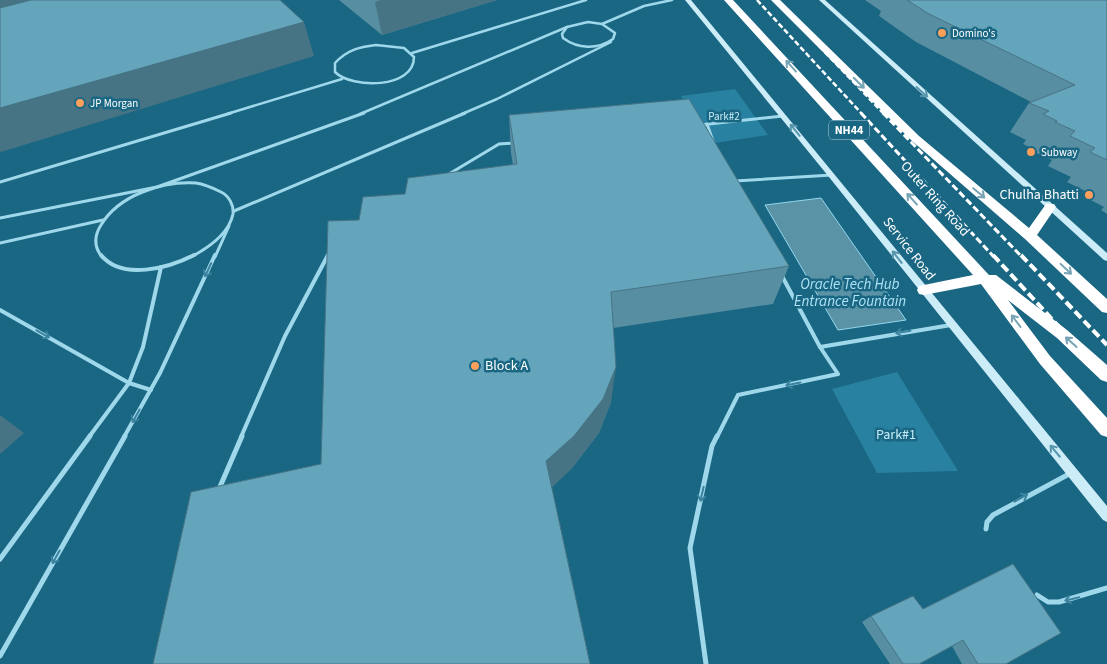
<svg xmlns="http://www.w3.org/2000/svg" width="1107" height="664" font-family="'Source Sans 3',sans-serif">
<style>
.green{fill:#2981a1}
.water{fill:#5a92a6;stroke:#92d7ee}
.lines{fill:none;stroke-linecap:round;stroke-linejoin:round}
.lane-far3{stroke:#9fd8eb;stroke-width:2.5}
.lane-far2{stroke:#9fd8eb;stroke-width:3}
.lane-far1{stroke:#9fd8eb;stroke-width:4}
.lane{stroke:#9fd8eb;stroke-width:5}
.secondary{fill:#ccecf8;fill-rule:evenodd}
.highway{fill:#fff;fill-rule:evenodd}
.rail-far2{stroke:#fff;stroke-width:2.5;stroke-dasharray:5.5 2.5;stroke-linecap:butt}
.rail-far1{stroke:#fff;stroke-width:3;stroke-dasharray:7 3;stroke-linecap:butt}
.rail{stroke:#fff;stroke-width:4;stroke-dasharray:9 4;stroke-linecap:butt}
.wall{fill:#578ea2}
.shaded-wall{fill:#477484}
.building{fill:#65a5bc;stroke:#477484}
.oneway{stroke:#76a4b5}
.oneway2{stroke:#5896ad}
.oneway3{stroke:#3b839e}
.poi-dot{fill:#fea05b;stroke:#1a6784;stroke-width:2}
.labels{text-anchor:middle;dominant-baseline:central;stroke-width:5;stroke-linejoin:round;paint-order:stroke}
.far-poi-label{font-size:11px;fill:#fff;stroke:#1a6784;text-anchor:start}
.far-park-label{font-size:11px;fill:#c4ebf8;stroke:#1a6784}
.shield{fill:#1a6784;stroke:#bad1da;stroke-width:1}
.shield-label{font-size:12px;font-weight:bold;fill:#fff}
.poi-label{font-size:14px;fill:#fff;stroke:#1a6784;text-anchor:end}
.street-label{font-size:14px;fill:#fff;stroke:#1a6784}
.park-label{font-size:14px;fill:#c4ebf8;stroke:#1a6784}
.water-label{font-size:15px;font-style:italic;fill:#afe2f4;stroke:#1a6784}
</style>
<rect width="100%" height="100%" fill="#1a6784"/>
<g class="green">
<path d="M735 89 768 135 708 144 681 96Z"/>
<path d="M897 372 958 471 877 473 832 389Z"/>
</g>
<path class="water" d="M821 198 906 320 838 330 765 205Z"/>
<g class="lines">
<g class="lane-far3">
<path d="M588 22 602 24 615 33 613 39C597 50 578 49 563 38L562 34 567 27Z"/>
<path d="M602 24 644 6 672 0"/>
<path d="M376 45 404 48 414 57C414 89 352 89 335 72V63C347 50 359 47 376 45Z"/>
<path d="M412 53 586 0"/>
<path d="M227 114 342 79"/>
<path d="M360 114 567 27"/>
<path d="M462 114 497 99 611 42"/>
</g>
<g class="lane-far2">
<path d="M707 124 713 141"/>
<path d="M700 125 783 116"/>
<path d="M449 174 499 144 514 143"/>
<path d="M735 181 832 175"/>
<path d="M0 182 231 113"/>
<path d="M234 211 465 113"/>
<path d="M0 218 157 187 364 113"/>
<path d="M0 243 103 220"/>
<path d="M102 257C94 247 94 236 101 225 119 195 162 181 196 183 204 184 213 188 221 192 229 196 234 205 233 214 229 234 208 248 191 257"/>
<path d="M215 257 229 226"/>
<path d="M328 257 329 254"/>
</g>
<g class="lane-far1">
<path d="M101 255C122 281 169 268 194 255"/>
<path d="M782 276 820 347"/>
<path d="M0 310 129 383 151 390"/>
<path d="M89 437 129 383 143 347 161 267"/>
<path d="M124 437 160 373 215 255"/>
<path d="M241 437 285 336 328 255"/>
<path d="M717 437 738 395 838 374 820 347 951 325"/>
</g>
<g class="lane">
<path d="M219 489 242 436"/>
<path d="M986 529 987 522 993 515 1071 473"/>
<path d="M0 559 90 436"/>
<path d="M1037 595 1048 602H1059L1107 588"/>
<path d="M0 656 125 436"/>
<path d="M706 664 690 548 712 446 717 436"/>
</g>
<g class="secondary">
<path d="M685 0H691L1107 506V522L1103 520 829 177Z"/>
<path d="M819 0H825L1107 253V261L1104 260Z"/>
</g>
<g class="highway">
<path d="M724 0H733L989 275H996L1067 330 1107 365V382L1101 380 1057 338 1008 300 1050 356 1107 418V437L1101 435 1040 364 981 284 924 295 919 294 917 290 919 286 973 275Z"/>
<path d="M771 0H780L919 136 1029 228 1046 204H1054L1056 207 1037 235 1107 299V313L1102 312 1025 239 911 140Z"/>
</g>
<g class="rail-far2">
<path d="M757 0 862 114"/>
<path d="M775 0 884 114"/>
</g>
<g class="rail-far1">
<path d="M861 113 994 257"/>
<path d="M883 113 1022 257"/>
</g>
<g class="rail">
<path d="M993 255 1107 379"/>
<path d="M1021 255 1107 345"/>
</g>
</g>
<g class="wall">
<path d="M339 0H497L382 35Z"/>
<path d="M865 0H1107V214L1101 210 1104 207 1083 196 1087 192 1067 182 1071 177 1048 166 1052 160 1034 152 1036 150 1023 144 1026 140 1010 132 1029 103 1031 102 916 42 879 16 881 11Z"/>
<path d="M509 115 789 266 773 304 613 328 611 402 599 433 572 468 552 487 321 464 359 220 405 194 513 165 511 153Z"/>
<path d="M923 609 1006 664H962L952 646 919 664H890L862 622 871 616Z"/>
</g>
<g class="shaded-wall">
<path d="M0 0H152L0 23Z"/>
<path d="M381 0H497L382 35 375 2Z"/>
<path d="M304 22 314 56 1 152 0 151V108Z"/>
<path d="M616 367 611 402 599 433 572 468 547 492 546 461Z"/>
<path d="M0 415 24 433 0 454Z"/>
</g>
<g class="building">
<path d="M31 0H280L304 22 0 108V8Z"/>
<path d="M907 0H1107V160L1090 152 1095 148 1070 136 1075 131 1055 122 1057 121 1043 114 1049 111 1029 103 1075 85 929 14Z"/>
<path d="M689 99 789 266 611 292 616 367 603 399 574 436 546 461 590 664H153L191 492 321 464 328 221 359 220 363 197 405 194 408 178 517 164 509 115Z"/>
<path d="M1013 564 1061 633 1006 664H978L963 640 919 664H903L871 616 913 596 923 609Z"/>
</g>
<defs><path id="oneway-shaft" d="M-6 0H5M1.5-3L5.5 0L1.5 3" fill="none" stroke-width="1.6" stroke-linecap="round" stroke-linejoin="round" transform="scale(1.25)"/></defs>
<g class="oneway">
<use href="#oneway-shaft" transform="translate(791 66) rotate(-132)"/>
<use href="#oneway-shaft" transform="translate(859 83) rotate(45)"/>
<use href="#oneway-shaft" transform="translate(979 193) rotate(40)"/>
<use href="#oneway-shaft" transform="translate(912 199) rotate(-132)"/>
<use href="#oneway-shaft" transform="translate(1066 269) rotate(43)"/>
<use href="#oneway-shaft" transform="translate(1016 321) rotate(-127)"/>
<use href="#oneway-shaft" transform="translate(1071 342) rotate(-138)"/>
</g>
<g class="oneway2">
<use href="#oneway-shaft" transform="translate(922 92) rotate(42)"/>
<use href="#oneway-shaft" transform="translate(795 130) rotate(-129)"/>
<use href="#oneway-shaft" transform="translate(897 257) rotate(-128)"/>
<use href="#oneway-shaft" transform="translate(1055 451) rotate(-130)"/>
</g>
<g class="oneway3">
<use href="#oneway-shaft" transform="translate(208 270) rotate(115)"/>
<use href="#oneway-shaft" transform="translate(903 332) rotate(170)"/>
<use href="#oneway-shaft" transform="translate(43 334) rotate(29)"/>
<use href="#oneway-shaft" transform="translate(793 384) rotate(168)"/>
<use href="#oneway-shaft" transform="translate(136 416) rotate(119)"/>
<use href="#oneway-shaft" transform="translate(702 494) rotate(103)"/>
<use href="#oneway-shaft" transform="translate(1021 498) rotate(-29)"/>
<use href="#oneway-shaft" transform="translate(56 557) rotate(119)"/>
<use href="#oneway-shaft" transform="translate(1072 599) rotate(166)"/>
</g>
<g class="poi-dot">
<circle cx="942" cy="33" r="5"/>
<circle cx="80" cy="103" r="5"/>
<circle cx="1031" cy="152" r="5"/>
<circle cx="1089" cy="195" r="5"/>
<circle cx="475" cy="366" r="5"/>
</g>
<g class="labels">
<g class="far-poi-label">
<text x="952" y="33">Domino's</text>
<text x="90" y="103">JP Morgan</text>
<text x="1041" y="152">Subway</text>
</g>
<g class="far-park-label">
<text x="724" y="116">Park#2</text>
</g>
<rect class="shield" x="829" y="120.5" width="40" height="19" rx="4"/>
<g class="shield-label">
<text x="849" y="130">NH44</text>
</g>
<g class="poi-label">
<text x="1079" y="195">Chulha Bhatti</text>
<text x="485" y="366" text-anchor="start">Block A</text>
</g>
<g class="street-label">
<text transform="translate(935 199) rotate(48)">Outer Ring Road</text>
<text transform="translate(909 249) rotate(52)">Service Road</text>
</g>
<g class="park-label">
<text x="896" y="435">Park#1</text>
</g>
<g class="water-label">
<text x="850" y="284">Oracle Tech Hub<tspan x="850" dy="17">Entrance Fountain</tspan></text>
</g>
</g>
</svg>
